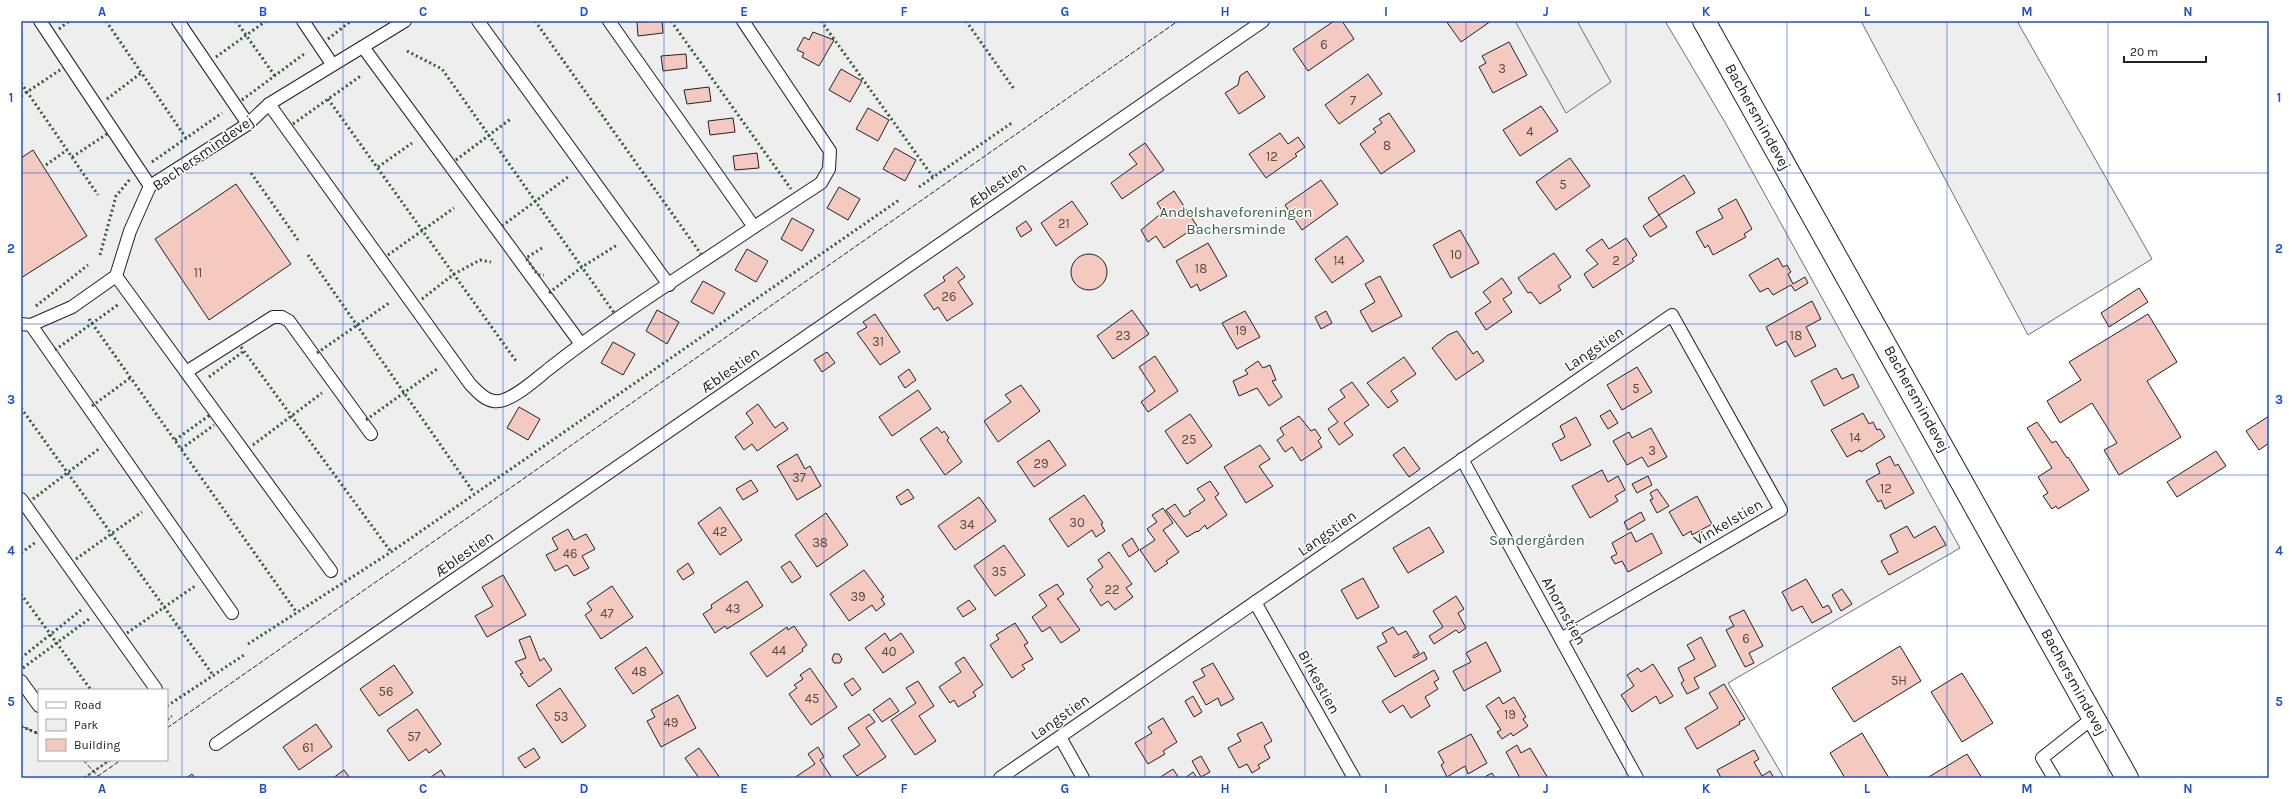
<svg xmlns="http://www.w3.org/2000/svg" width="2290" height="799" font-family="Karla,sans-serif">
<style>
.green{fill:#eee;stroke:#6f6f6f;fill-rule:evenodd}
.parking{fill:#ededed;stroke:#6f6f6f}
.building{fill:#f3c9c0;stroke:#222}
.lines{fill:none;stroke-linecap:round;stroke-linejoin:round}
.lane-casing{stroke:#222;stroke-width:14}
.street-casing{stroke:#222;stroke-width:24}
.path{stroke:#646464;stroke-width:2.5;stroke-dasharray:3 2;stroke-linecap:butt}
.lane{stroke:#fff;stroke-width:12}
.street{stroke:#fff;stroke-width:22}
.hedge{stroke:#2f5e38;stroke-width:3;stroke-dasharray:2 3;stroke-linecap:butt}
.fence{stroke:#222;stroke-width:1;stroke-dasharray:5 2;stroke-linecap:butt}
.grid{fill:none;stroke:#1d4ed8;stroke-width:1;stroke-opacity:0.55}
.labels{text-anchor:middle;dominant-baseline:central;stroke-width:3;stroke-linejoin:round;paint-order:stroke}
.number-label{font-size:13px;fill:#564c4a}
.street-label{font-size:15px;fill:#222;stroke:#fff}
.park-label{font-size:15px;fill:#2f5e38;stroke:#fff}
.neatline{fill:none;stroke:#1d4ed8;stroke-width:1.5}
.grid-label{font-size:13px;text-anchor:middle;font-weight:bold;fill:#1d4ed8}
</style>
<rect width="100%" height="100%" fill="#fff"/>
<g class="green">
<path d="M21 21H1665L1726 124 1960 548 1728 683 1784 778H21ZM39 690H167V760H39Z"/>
<path d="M1861 21H2017L2152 259 2028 335Z"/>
</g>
<path class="parking" d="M1515 21H1577L1611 82 1566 113Z"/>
<g class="building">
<path d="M662 21 663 33 638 36 637 22Z"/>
<path d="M1334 21H1342L1354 39 1308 71 1293 49Z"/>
<path d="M1446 21H1491L1461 42Z"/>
<path d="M813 32 834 40 819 66 802 57 804 53 797 50 804 37 809 40Z"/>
<path d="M1509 42 1527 75 1493 93 1479 67 1486 63 1482 56Z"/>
<path d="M686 54 687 68 663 71 661 56Z"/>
<path d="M841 69 862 81 850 102 829 90Z"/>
<path d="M1247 71 1265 97 1239 114 1225 93 1238 85 1240 76Z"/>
<path d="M1368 74 1382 94 1339 124 1325 105Z"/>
<path d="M709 87 711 101 687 104 684 90Z"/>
<path d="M1541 106 1558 131 1520 156 1503 130Z"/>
<path d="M868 108 889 120 878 141 856 129Z"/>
<path d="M1389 113 1415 151 1381 174 1360 144 1376 132 1373 129 1382 123 1379 119Z"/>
<path d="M733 118 735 132 710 135 708 121Z"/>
<path d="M1280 133 1288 144 1298 137 1305 147 1295 154 1297 156 1266 178 1249 154Z"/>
<path d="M1145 143 1164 170 1122 199 1111 183 1137 164 1129 154Z"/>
<path d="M895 148 916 160 905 181 883 169Z"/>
<path d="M33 150 87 236 21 278V158Z"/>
<path d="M757 153 759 168 735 170 733 156Z"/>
<path d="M1570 158 1590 186 1556 210 1536 182Z"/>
<path d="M1684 175 1695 193 1659 215 1648 198Z"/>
<path d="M1321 180 1338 204 1302 230 1285 205Z"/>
<path d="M236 184 291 264 209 320 155 239Z"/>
<path d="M839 187 860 199 848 220 827 208Z"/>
<path d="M1174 191 1197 226 1164 248 1156 236 1148 242 1141 230 1163 212 1157 203Z"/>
<path d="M1736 199 1752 229 1744 234 1746 237 1713 255 1708 245 1705 248 1696 232 1723 218 1718 209Z"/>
<path d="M1072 201 1088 224 1056 246 1041 223Z"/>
<path d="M1659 215 1667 227 1650 237 1643 226Z"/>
<path d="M792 218 814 230 802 251 781 239Z"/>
<path d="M1026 221 1032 230 1021 237 1016 228Z"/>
<path d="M1460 230 1479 263 1451 278 1433 245Z"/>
<path d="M1347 236 1364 261 1332 283 1315 259Z"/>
<path d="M1626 238 1637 255 1632 259 1634 261 1593 288 1584 274 1598 264 1586 250 1602 239 1609 249Z"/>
<path d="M1208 243 1227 276 1200 291 1197 284 1191 288 1176 261Z"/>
<path d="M747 249 768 261 756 282 735 270Z"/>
<path d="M1554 253 1571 277 1558 286 1561 290 1540 304 1531 292 1528 293 1518 278Z"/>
<circle cx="1089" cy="272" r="18"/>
<path d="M1778 258 1783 267 1787 265 1791 272 1788 274 1793 284 1805 277 1808 283 1795 291 1791 285 1773 295 1768 288 1760 292 1749 275Z"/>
<path d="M957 267 965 277 958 282 973 304 947 321 938 307 934 310 924 295 945 281 943 277Z"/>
<path d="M1380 276 1402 316 1372 332 1360 311 1375 302 1365 284Z"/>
<path d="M1502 278 1512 293 1503 299 1512 312 1486 330 1475 313 1491 302 1483 292Z"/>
<path d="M703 281 725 293 713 314 691 302Z"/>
<path d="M2139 288 2148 302 2109 327 2101 313Z"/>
<path d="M1812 301 1821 319 1806 327 1816 346 1795 357 1786 341 1776 346 1766 327Z"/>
<path d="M657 310 679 322 667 344 646 331Z"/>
<path d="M1132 310 1149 334 1113 359 1097 336Z"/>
<path d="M1245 311 1260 337 1237 349 1222 323Z"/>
<path d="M1326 311 1332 323 1321 329 1315 317Z"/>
<path d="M875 314 900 352 880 365 857 333 867 327 863 322Z"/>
<path d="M2148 314 2177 362 2147 381 2181 437 2119 475 2104 450 2117 443 2092 403 2060 423 2047 401 2081 380 2069 362Z"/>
<path d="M1457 331 1473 354 1477 351 1484 361 1456 380 1432 348 1448 335Z"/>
<path d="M613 342 635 354 623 375 601 363Z"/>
<path d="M827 352 835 363 822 372 814 360Z"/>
<path d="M1155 356 1178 391 1148 412 1141 402 1155 391 1139 367Z"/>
<path d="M1404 357 1416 374 1391 391 1398 401 1388 408 1367 383Z"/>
<path d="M1258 361 1263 368 1270 365 1276 380 1272 381 1282 397 1269 406 1257 388 1239 396 1233 381 1248 374 1245 370Z"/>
<path d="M1637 367 1652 392 1622 410 1607 385Z"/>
<path d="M1836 368 1842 379 1853 374 1859 387 1824 406 1811 381Z"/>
<path d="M909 369 916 380 905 388 898 377Z"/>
<path d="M1352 382 1369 405 1344 423 1353 435 1339 445 1328 429 1338 422 1328 409 1345 397 1340 390Z"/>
<path d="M1021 385 1040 411 998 442 984 421 1011 402 1005 395Z"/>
<path d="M918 390 931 409 892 436 879 417Z"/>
<path d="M758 404 775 428 783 422 788 429 757 451 752 444 744 450 735 437 753 423 746 413Z"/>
<path d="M519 407 540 419 528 440 507 428Z"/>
<path d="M1610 410 1618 423 1608 429 1600 416Z"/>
<path d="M1863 413 1869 424 1873 422 1877 430 1880 429 1885 437 1861 452 1860 450 1847 457 1831 430Z"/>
<path d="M1190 414 1212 446 1187 464 1165 431Z"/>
<path d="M1299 416 1311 431 1315 429 1321 438 1318 441 1322 447 1301 461 1292 447 1285 452 1277 440 1284 435 1280 428Z"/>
<path d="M2269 416V443L2259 450 2246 431Z"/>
<path d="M1576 417 1591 445 1561 461 1552 444 1565 437 1560 426Z"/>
<path d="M2037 422 2052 443 2056 441 2067 458 2068 457 2089 490 2058 509 2056 506 2052 509 2043 496 2048 493 2038 477 2052 468 2027 428Z"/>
<path d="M937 427 942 433 944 431 949 438 947 440 962 462 945 475 920 439Z"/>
<path d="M1651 428 1667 457 1648 467 1642 457 1627 465 1613 441 1629 432 1632 438Z"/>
<path d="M1049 440 1066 465 1034 487 1017 462Z"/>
<path d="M1260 445 1270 459 1259 466 1273 486 1246 503 1224 467Z"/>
<path d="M1404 447 1420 469 1409 477 1393 455Z"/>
<path d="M2216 451 2226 466 2177 497 2167 482Z"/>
<path d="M797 454 805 469 810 466 821 486 797 500 777 466Z"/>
<path d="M1890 456 1895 466 1898 464 1914 493 1885 509 1881 500 1878 502 1866 481 1880 473 1876 464Z"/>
<path d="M1602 470 1608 482 1618 476 1625 490 1615 496 1618 501 1590 518 1572 486Z"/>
<path d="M1648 476 1652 485 1637 493 1632 484Z"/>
<path d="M751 480 758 491 743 500 736 489Z"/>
<path d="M1210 481 1219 494 1215 497 1227 515 1207 529 1205 525 1198 532 1197 531 1187 537 1166 510 1175 504 1184 517 1191 513 1189 511 1205 500 1197 489Z"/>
<path d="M908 489 914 498 901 505 896 497Z"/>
<path d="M1657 489 1669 506 1657 513 1650 500 1653 499 1650 493Z"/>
<path d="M1084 495 1103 523 1101 524 1105 531 1096 537 1092 530 1068 547 1049 519Z"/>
<path d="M1697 496 1712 524 1692 535 1691 531 1683 536 1669 512Z"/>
<path d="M979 497 996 521 955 550 938 526Z"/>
<path d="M720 507 742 540 720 555 698 523Z"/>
<path d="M1163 508 1173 523 1163 530 1179 552 1166 561 1168 563 1155 572 1140 550 1155 540 1147 529 1157 522 1152 515Z"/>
<path d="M1641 512 1645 520 1628 530 1624 522Z"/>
<path d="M826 513 848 545 817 567 795 535Z"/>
<path d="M1907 526 1914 538 1935 526 1946 545 1889 575 1881 561 1898 552 1890 535Z"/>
<path d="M1429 527 1444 552 1408 573 1393 548Z"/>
<path d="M568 529 574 540 586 534 595 549 582 556 589 568 574 576 567 565 555 571 546 555 558 549 552 538Z"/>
<path d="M1631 532 1636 542 1652 533 1662 553 1628 572 1622 561 1615 564 1611 557 1617 554 1612 543Z"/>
<path d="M1132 538 1139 550 1129 557 1122 545Z"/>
<path d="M1004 545 1025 575 995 596 974 566Z"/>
<path d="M1109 552 1132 584 1126 588 1133 597 1115 610 1108 601 1101 606 1090 590 1093 587 1087 579 1103 567 1098 560Z"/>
<path d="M790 561 801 577 792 583 781 567Z"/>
<path d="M688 563 694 573 683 580 677 571Z"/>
<path d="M864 570 884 597 881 599 885 604 876 611 872 605 849 621 830 594Z"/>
<path d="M503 575 526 615 487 637 475 616 493 606 482 587Z"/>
<path d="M1363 578 1379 607 1357 619 1341 590Z"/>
<path d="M1806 579 1823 608 1828 605 1832 612 1812 623 1802 606 1792 611 1782 592Z"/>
<path d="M747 581 763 606 727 629 725 626 715 633 703 614 712 608 711 605Z"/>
<path d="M1057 584 1064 594 1057 599H1058L1080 630 1061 643 1050 627 1042 632 1032 617 1047 606 1039 595Z"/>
<path d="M612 586 633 617 601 639 585 615 592 610 587 603Z"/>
<path d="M1842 589 1852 604 1841 611 1832 595Z"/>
<path d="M1456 596 1464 609 1458 613 1466 628 1459 633 1456 630 1434 644 1429 636 1443 627 1433 611Z"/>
<path d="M969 600 976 609 963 617 957 608Z"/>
<path d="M1744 610 1763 646 1749 653 1754 663 1745 667 1726 630 1734 626 1729 617Z"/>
<path d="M1015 623 1028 643 1024 645 1033 659 1022 665 1025 669 1012 678 990 645 999 639 996 635Z"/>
<path d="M794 626 807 645 802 649 803 651 767 677 750 653 787 627 788 630Z"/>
<path d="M1393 627 1398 635 1406 631 1419 653 1413 656 1414 658 1424 652 1427 659 1395 677 1377 647 1387 642 1382 633Z"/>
<path d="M885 633 890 641 901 633 914 652 883 673 865 648Z"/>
<path d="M530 636 540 661 544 658 552 670 529 687 520 674 523 673 515 662 526 658 519 640Z"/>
<path d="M1701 637 1716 666 1694 678 1699 688 1687 694 1681 683 1684 681 1678 668 1695 659 1687 645Z"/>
<path d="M1486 642 1501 671 1464 691 1453 671 1471 662 1466 653Z"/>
<path d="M1900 646 1921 681 1854 722 1832 688Z"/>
<path d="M646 647 663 673 633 694 615 668Z"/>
<path d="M834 654H839L842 659 840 663H834L832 659Z"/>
<path d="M964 657 983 685 973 692 976 696 958 707 954 700 950 703 939 687 961 672 955 663Z"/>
<path d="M1213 663 1234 699 1221 706 1218 698 1206 705 1193 682 1205 676 1201 669Z"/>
<path d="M1653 664 1673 696 1660 704 1656 696 1632 712 1621 695 1634 686 1627 675 1638 668 1641 672Z"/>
<path d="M394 665 413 693 379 716 360 689Z"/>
<path d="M810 668 837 707 811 725 789 694 797 688 794 685 803 679 800 675Z"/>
<path d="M1434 670 1439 679 1434 682 1438 689 1425 697 1430 706 1411 718 1403 705 1390 713 1382 701Z"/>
<path d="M1962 673 1993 723 1962 742 1931 692Z"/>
<path d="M853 678 861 689 852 696 844 684Z"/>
<path d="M918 681 934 706 919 716 936 741 915 755 891 720 916 703 906 688Z"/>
<path d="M1724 684 1745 719 1739 722 1740 724 1697 749 1685 728 1718 708 1709 693Z"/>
<path d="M560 688 586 726 562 743 536 705Z"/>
<path d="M678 695 696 728 661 747 647 721 655 717 651 710Z"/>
<path d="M1193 696 1202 712 1194 717 1185 701Z"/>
<path d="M1499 697 1503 704 1514 697 1526 717 1523 719 1528 726 1513 736 1511 733 1502 739 1497 732 1501 730 1486 706Z"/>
<path d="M890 698 899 711 882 722 873 710Z"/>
<path d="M417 709 441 744 429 753 426 749 409 761 387 730Z"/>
<path d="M869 714 875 722 866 728 886 757 857 776 843 756 860 745 848 728Z"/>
<path d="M1163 718 1177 742 1163 751 1165 754 1148 764 1135 743 1152 733 1148 727Z"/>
<path d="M1262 722 1272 741 1264 746 1270 758 1258 765 1260 768 1252 773 1247 764 1239 768 1228 748 1241 741 1237 734Z"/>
<path d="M316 724 332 747 299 770 283 747Z"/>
<path d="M1862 733 1889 778H1845L1830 753Z"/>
<path d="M1471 734 1487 763 1468 774 1465 766 1447 777 1441 765 1444 763 1438 752Z"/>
<path d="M1517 745 1521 753 1530 748 1548 778H1520L1506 752Z"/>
<path d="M818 747 824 757 820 760 832 778H794L815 764 808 754Z"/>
<path d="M534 748 540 758 525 768 518 758Z"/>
<path d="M699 748 720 778H699L685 758Z"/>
<path d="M1754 750 1759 759 1754 762 1762 776 1770 771 1774 778H1721L1717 770Z"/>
<path d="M1967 754 1982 778H1927Z"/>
<path d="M1201 756 1210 772 1201 777 1192 761Z"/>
<path d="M1173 769 1179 778H1159Z"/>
<path d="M344 770 350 778H333Z"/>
<path d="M441 770 446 778H432L431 777Z"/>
<path d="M1193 772 1197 778H1185Z"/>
<path d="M1492 773 1495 778H1483Z"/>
<path d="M192 774 195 778H186Z"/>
</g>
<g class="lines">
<g class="lane-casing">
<g id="lane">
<path d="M40 21 150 186"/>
<path d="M178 21 248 124"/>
<path d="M303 21 332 64"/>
<path d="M478 21 669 285"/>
<path d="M743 21 830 151 829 169 821 183 754 227"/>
<path d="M363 47 581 344"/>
<path d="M269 104 470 384C476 390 484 400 494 401 510 404 538 377 550 368 615 317 686 273 754 227L609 21"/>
<path d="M116 276 331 571"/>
<path d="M21 324 31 325 72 307 116 276 130 231 150 186 248 124 269 104 405 21"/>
<path d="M31 325 232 613"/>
<path d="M186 372 273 317H282L289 321 371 434"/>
<path d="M1462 459 1637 778"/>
<path d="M21 499 156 689"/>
<path d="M1255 602 1354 778"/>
<path d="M21 681 39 706"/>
<path d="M1060 737 1083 778"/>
<path d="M216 744 1263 21"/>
<path d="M1000 778 1672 315 1781 510 1561 639"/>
<path d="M2054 778 2042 758 2094 717"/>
</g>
</g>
<g class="street-casing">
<path id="street" d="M1704 21 2127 778"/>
</g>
<g class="path">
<path d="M167 720 172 716"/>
<path d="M84 778 110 760"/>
</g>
<use href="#lane" class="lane"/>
<use href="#street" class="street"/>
<g class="hedge">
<path d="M106 21 186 138"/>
<path d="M236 21 275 76"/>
<path d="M535 21 701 254"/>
<path d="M671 21 791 189"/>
<path d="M821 21 933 177"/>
<path d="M966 21 1014 89"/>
<path d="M59 29 69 21"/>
<path d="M328 39 351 21"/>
<path d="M407 51 442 69 615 314"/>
<path d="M216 57 266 21"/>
<path d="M21 83 98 195"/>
<path d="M21 96 63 68"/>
<path d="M107 99 141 73"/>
<path d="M328 99 516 361"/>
<path d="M242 100 304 54"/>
<path d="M293 124 362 75"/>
<path d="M72 157 107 134"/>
<path d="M456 160 512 118"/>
<path d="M152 162 222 113"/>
<path d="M46 165 67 150"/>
<path d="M378 167 412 143"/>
<path d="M251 173 298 240"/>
<path d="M919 187 1013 122"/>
<path d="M502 226 568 177"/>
<path d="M542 248 526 258 538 275H544"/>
<path d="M100 255 116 196 131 178"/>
<path d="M308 255 474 493"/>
<path d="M388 255 454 208"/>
<path d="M549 293 582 267 617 245"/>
<path d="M422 299 454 274 480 260 491 262"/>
<path d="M36 306 88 265"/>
<path d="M89 319 297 613"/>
<path d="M241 347 391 552"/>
<path d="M55 350 119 304"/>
<path d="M317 353 389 303"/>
<path d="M209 377 244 351"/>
<path d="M92 406 130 378"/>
<path d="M21 408 213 675"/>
<path d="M366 420 437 369"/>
<path d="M175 440 210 415"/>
<path d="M253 445 322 393"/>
<path d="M181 449 214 425"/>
<path d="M33 499 100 448"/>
<path d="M21 553 36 542"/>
<path d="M76 559 142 512"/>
<path d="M21 594 91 690"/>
<path d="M127 633 195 586"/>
<path d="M248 644 391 552 899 200"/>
<path d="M21 658 81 610"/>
<path d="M23 668 89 619"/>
<path d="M167 706 244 655"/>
<path d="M21 726 39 734"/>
<path d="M87 760H88"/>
</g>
<g class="fence">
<path d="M21 726 39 734"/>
<path d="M167 728 1178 21"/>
<path d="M83 760 98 776 121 760"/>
</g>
</g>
<path class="grid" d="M182 21V778M343 21V778M503 21V778M664 21V778M824 21V778M985 21V778M1145 21V778M1305 21V778M1466 21V778M1626 21V778M1787 21V778M1947 21V778M2108 21V778M21 173H2269M21 324H2269M21 475H2269M21 626H2269"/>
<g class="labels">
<g class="number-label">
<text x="1324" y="44">6</text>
<text x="1502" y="68">3</text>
<text x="1353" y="100">7</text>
<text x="1530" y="131">4</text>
<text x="1387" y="145">8</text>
<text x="1272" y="156">12</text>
<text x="1563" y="184">5</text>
<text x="1064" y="223">21</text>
<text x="1456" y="254">10</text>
<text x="1339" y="260">14</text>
<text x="1616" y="260">2</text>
<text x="1201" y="268">18</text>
<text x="198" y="272">11</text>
<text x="949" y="296">26</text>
<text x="1241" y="330">19</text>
<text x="1123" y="335">23</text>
<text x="1796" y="335">18</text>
<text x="878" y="341">31</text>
<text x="1636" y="388">5</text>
<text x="1855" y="437">14</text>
<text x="1189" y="439">25</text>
<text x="1652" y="450">3</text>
<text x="1041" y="463">29</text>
<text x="799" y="477">37</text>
<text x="1886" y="488">12</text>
<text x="1077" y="522">30</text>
<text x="967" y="524">34</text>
<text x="720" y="531">42</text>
<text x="820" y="542">38</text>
<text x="570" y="553">46</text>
<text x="999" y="571">35</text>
<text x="1112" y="589">22</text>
<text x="858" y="596">39</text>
<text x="733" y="608">43</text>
<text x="607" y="613">47</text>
<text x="1746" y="638">6</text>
<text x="779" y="650">44</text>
<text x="889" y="651">40</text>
<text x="639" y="671">48</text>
<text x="1899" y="680">5H</text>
<text x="386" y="691">56</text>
<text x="812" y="698">45</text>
<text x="1510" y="714">19</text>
<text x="561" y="716">53</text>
<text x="671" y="722">49</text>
<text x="414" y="736">57</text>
<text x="308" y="747">61</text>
</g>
<g class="street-label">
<text transform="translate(1758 117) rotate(61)">Bachersmindevej</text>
<text transform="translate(203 153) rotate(-35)">Bachersmindevej</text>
<text transform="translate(997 185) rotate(-35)">Æblestien</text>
<text transform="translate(1594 349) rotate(-34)">Langstien</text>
<text transform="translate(730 370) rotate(-35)">Æblestien</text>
<text transform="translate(1917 399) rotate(61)">Bachersmindevej</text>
<text transform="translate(1728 522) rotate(-30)">Vinkelstien</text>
<text transform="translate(1327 533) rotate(-35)">Langstien</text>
<text transform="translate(464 554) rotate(-35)">Æblestien</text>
<text transform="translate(1564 611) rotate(61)">Ahornstien</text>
<text transform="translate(1319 682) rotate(61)">Birkestien</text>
<text transform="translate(2074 682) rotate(61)">Bachersmindevej</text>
<text transform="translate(1060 717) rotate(-35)">Langstien</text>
</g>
<g class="park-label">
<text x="1236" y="212">Andelshaveforeningen<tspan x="1236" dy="17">Bachersminde</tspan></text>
<text x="1537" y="540">Søndergården</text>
</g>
</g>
<rect width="2290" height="799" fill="none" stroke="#ffffff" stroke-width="44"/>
<rect x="38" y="689" width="130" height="72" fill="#ffffff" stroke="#a7a7a7"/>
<rect x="46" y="702" width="20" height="6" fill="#ffffff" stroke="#a7a7a7"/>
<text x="74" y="709" font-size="12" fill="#222222">Road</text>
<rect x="46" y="719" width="20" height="12" fill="#eeeeee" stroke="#a7a7a7"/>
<text x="74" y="729" font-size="12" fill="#222222">Park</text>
<rect x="46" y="739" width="20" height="12" fill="#f3c9c0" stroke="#a7a7a7"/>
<text x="74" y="749" font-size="12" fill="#222222">Building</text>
<path d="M2124 56v6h82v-6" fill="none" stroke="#222222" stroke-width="2"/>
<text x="2130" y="56" font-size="12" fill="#222222" stroke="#ffffff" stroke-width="3" paint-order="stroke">20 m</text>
<rect x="22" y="22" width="2246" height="755" class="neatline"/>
<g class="grid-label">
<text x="102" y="16">A</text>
<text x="263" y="16">B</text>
<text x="423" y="16">C</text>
<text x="584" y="16">D</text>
<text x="744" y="16">E</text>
<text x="904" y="16">F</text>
<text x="1065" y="16">G</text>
<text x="1225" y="16">H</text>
<text x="1386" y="16">I</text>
<text x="1546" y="16">J</text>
<text x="1706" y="16">K</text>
<text x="1867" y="16">L</text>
<text x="2027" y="16">M</text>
<text x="2188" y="16">N</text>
<text x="11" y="102">1</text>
<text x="2279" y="102">1</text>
<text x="11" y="253">2</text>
<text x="2279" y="253">2</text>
<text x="11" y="404">3</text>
<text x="2279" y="404">3</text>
<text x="11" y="555">4</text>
<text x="2279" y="555">4</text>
<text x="11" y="706">5</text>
<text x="2279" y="706">5</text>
<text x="102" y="793">A</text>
<text x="263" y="793">B</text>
<text x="423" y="793">C</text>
<text x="584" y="793">D</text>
<text x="744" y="793">E</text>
<text x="904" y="793">F</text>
<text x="1065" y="793">G</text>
<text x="1225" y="793">H</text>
<text x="1386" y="793">I</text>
<text x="1546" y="793">J</text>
<text x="1706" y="793">K</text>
<text x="1867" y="793">L</text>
<text x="2027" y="793">M</text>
<text x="2188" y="793">N</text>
</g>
</svg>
